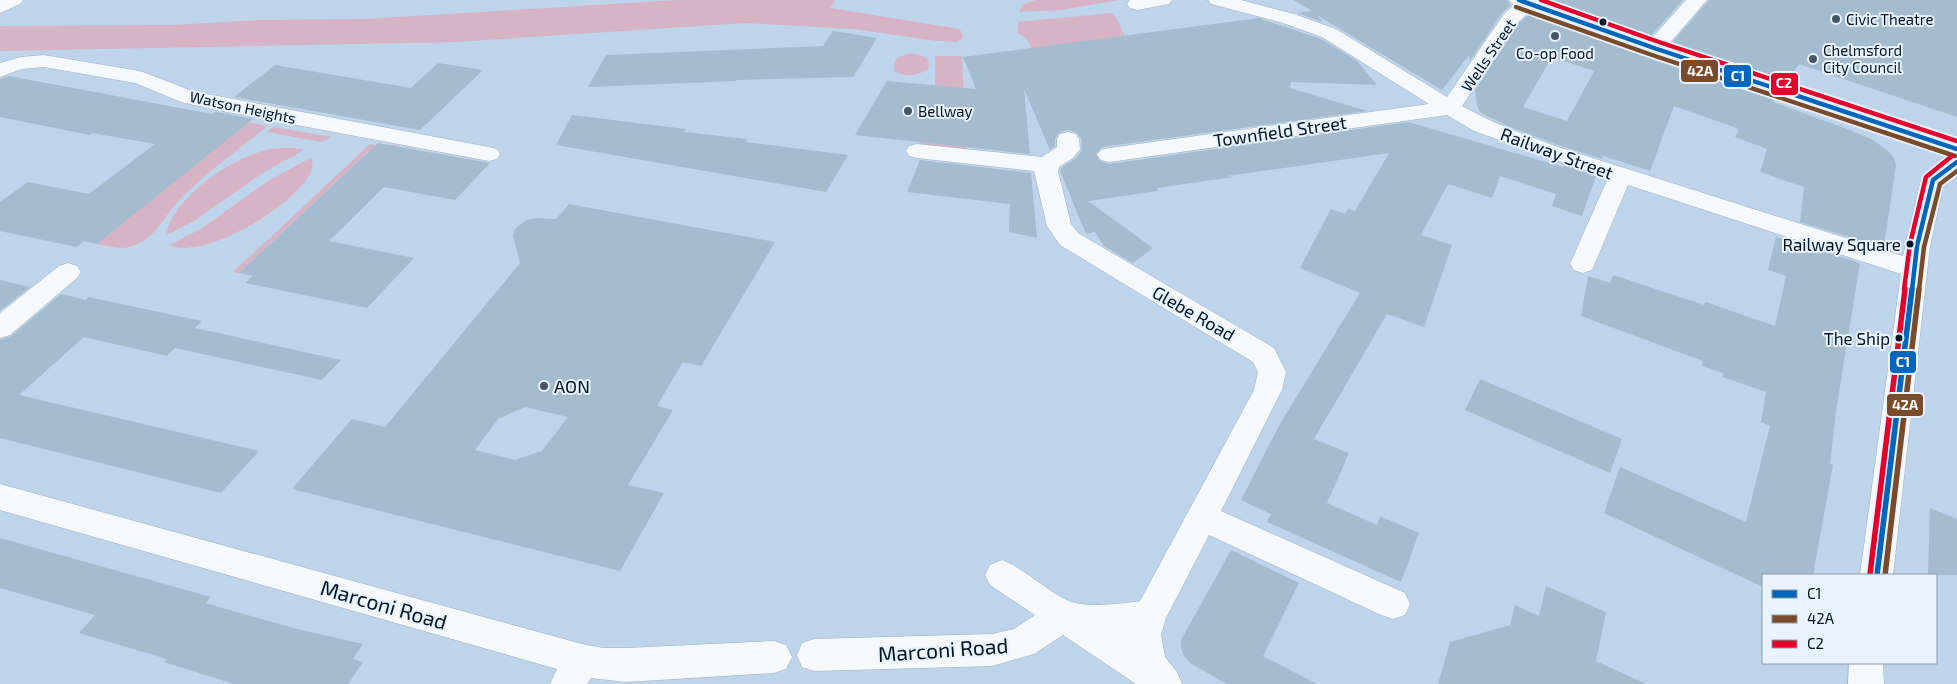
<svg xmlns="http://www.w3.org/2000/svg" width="1957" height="684" font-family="'Exo 2',sans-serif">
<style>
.green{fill:#d6b4c6}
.building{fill:#a4bccd;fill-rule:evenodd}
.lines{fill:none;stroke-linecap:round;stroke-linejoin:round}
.street-casing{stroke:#9eb2c5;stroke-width:1}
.secondary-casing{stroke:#9eb2c5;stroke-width:1}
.street{fill:#f5f9fc;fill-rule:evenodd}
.secondary{fill:#f5f9fc;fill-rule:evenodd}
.bus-1-far1-casing{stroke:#e8f3fd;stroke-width:8}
.bus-1-casing{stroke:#e8f3fd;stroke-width:9}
.bus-2-far1-casing{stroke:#e8f3fd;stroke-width:8}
.bus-2-casing{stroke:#e8f3fd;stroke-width:9}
.bus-3-far1-casing{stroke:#e8f3fd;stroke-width:8}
.bus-3-casing{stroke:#e8f3fd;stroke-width:9}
.bus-1-far1{stroke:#0065bd;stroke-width:4.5}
.bus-1{stroke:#0065bd;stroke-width:5.5}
.bus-2-far1{stroke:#7a4b2a;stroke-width:4.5}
.bus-2{stroke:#7a4b2a;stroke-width:5.5}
.bus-3-far1{stroke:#e4002b;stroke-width:4.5}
.bus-3{stroke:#e4002b;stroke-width:5.5}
.poi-dot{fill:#44576a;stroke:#e8f3fd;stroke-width:2}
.bus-dot{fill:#021425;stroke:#e8f3fd;stroke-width:2}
.labels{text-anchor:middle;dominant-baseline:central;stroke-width:4;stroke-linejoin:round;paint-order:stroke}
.far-poi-label{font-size:15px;fill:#021425;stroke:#e8f3fd;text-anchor:start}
.far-street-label{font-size:15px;fill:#021425;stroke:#e8f3fd}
.bus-label{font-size:17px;fill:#021425;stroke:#e8f3fd;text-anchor:end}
.street-label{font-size:18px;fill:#021425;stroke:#e8f3fd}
.poi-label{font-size:18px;fill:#021425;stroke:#e8f3fd;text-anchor:start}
.near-street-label{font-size:21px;fill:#021425;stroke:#e8f3fd}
.line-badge{stroke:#e8f3fd;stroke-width:2}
.badge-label{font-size:14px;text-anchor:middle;font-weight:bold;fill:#fff}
</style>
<rect width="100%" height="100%" fill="#bed4ea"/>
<g class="green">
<path d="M679 0H836L830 8 960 29 963 38 957 42 937 41 854 29 745 23 456 42 0 51V26L173 25 261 20 365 19Z"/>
<path d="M1036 0H1119L1060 10 1019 12 1023 4Z"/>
<path d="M1112 13 1118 21 1125 37 1032 49 1027 39 1018 33V22Z"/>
<path d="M909 54C919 54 932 56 928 69 917 76 907 77 895 72 892 60 898 56 909 54Z"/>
<path d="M935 56H962L966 151 919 147 935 85Z"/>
<path d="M248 122 268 126C239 149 208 171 182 197 166 212 159 234 138 244 124 251 112 247 97 244Z"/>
<path d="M273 127 332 137 321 142 267 132Z"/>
<path d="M370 144 390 148 392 145 399 146 391 154 370 150 239 273 233 272Z"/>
<path d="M293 148 304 150 261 174 194 221 166 235C174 196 229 160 266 150 274 148 284 148 293 148Z"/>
<path d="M312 157C312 160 313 165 312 168 303 202 203 262 170 245L202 228 268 181Z"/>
</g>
<g class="building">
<path d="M1293 0H1507L1511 5 1502 13 1470 61 1469 55 1442 90 1317 15 1323 22 1297 13 1312 11Z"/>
<path d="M1543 0H1683L1649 38Z"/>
<path d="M1709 0H1957V117L1799 64 1786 83 1670 45Z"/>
<path d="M1530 13 1776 97 1773 102 1850 130 1873 140 1888 151 1894 158 1896 165 1884 246 1881 247 1800 222 1804 187 1760 172 1767 149 1735 137 1739 129 1674 106 1650 171 1603 156 1602 159 1555 144 1508 126 1481 113 1477 106 1475 90 1519 23ZM1552 57 1594 71 1567 121 1523 107Z"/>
<path d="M1259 18 1321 39 1356 60 1377 85 1291 82 1290 88 1367 111 1109 146 1101 148 1096 154 1100 161 1109 164 1408 122 1563 167 1564 165 1596 176 1582 216 1552 206 1556 194 1500 176 1492 198 1448 184 1421 235 1452 245 1424 327 1387 314 1314 439 1349 453 1327 503 1377 525 1380 516 1419 533 1401 582 1267 522 1271 514 1241 500 1281 422 1360 293 1300 268 1331 209 1345 214 1348 209 1355 211 1389 153 1227 176 1233 177 1157 188 1158 191 1088 201 1153 248 1133 263 1104 246 1095 232 1086 234 1060 171 1061 168 1076 158 1082 150 1081 138 1076 132 1068 130 1060 132 1055 138V146L1050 150 1024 89 1030 154 855 135 887 81 976 89 963 57Z"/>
<path d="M833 31 877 38 853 77 737 80 736 81 588 87 606 55 823 46Z"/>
<path d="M438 63 483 70 420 130 234 97 275 65 411 88Z"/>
<path d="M9 76 212 114 216 112 253 119 97 244 84 241 77 247 0 231V202L28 182 89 194 155 144 92 133 90 135 0 117V79Z"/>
<path d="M572 115 686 129 684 132 747 139 746 142 848 155 826 192 556 145Z"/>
<path d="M378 143 490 163 455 200 384 187 329 241 414 258 367 308 245 283 253 276 239 273Z"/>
<path d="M920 160 1031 173 1037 238 1009 232 1010 204 907 192Z"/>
<path d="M569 204 775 242 701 366 683 362 657 406 673 410 628 485 664 493 620 571 292 489 352 419 385 427 520 263 513 235 516 228 525 221 534 218 556 219ZM525 407 568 417 542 451 515 460 475 450 498 419Z"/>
<path d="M1776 237 1860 263 1836 411 1830 464 1833 465 1813 575H1763V587L1604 513 1620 467 1746 522 1770 426 1761 422 1766 392 1723 377V373L1702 366 1703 361 1581 316 1588 276 1610 283 1613 275 1704 305 1706 302 1775 326 1786 276 1768 270Z"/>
<path d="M0 280 30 287 0 311Z"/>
<path d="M61 294 86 300 88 297 202 321 195 328 341 360 322 380 175 348 167 356 84 337 19 395 259 451 221 493 0 438V340L11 336Z"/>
<path d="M1480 379 1622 439 1610 473 1465 410Z"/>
<path d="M1930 508 1957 519V575H1928Z"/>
<path d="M0 538 211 597 205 603 297 629 363 644 353 659 363 662 348 684H234L164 662 167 659 79 633 95 615 0 588Z"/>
<path d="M1231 550 1299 583 1263 656 1317 684H1227L1190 663 1184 656 1181 648V640Z"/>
<path d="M1546 586 1606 612 1596 661 1646 684H1438L1450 642 1510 625 1515 605 1539 616Z"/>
</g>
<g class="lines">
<g class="street-casing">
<g id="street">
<path d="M1130 0H1172L1169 4 1137 10 1130 8 1127 4Z"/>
<path d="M1208 0H1241L1294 14 1336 29 1447 97 1504 14 1514 5 1509 0H1537L1650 40 1686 0H1707L1667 46 1957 141V173L1944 183 1930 246 1893 575H1860L1901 274 1628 185 1592 270 1583 273 1574 270 1570 264 1608 178 1474 131 1447 115 1109 162 1101 160 1097 155 1101 150 1109 148 1429 104 1322 37 1280 22 1211 4ZM1530 11 1647 52 1955 155C1943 158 1928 170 1921 180L1903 256C1819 230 1734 203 1650 176 1587 156 1520 138 1462 106L1518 22Z"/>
<path d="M44 55 140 71 195 92 217 96 489 147 497 149 500 154 497 159 489 161 217 110 181 102 135 83 44 67 22 69 0 77V63L21 57Z"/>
<path d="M1068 132 1076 134 1079 139 1080 149 1074 157 1059 167 1058 171 1071 224 1078 233 1274 348 1286 372 1282 390 1221 511 1405 593 1410 604 1405 615 1393 619 1381 615 1209 535 1166 618 1161 634 1165 657 1177 672 1182 684H1136L1063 635 1034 654 992 666 814 671 802 667 797 655 802 643 814 639 992 634 1014 629 1035 615 990 585 985 575 990 565 1002 560C1027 570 1046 591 1069 601 1086 608 1122 604 1140 601L1254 390 1258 372 1253 362 1060 245 1047 226 1034 171 917 158 909 156 906 151 909 146 917 144 1042 157 1057 147V139L1060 134Z"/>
<path d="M68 263 77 266 81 272 77 278 10 335 0 338V313L59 266Z"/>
<path d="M0 484 582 644 603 648H626L774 641 786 645 792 657 786 669 774 673 626 682 591 678 587 684H550L557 669 0 510Z"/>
<path d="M1849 663H1883L1884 684H1848Z"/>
</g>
</g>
<g class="secondary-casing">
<path id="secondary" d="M0 0H23L20 4 0 13Z"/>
</g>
<use href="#street" class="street"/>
<use href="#secondary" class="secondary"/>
<g class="bus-1-far1-casing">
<g id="bus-1-far1">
<path d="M1519 0 1654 48 1957 149"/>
<path d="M1912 290 1917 246 1933 180 1957 162"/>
</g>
</g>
<g class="bus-1-casing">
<path id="bus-1" d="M1877 575 1912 289"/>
</g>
<g class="bus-2-far1-casing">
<g id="bus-2-far1">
<path d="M1516 7 1652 55 1955 156"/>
<path d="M1919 290 1924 247 1940 184 1957 171"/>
</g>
</g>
<g class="bus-2-casing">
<path id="bus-2" d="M1885 575 1919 289"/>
</g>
<g class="bus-3-far1-casing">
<g id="bus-3-far1">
<path d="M1541 0 1656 41 1957 141"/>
<path d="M1904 290 1910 244 1926 177 1952 156"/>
</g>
</g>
<g class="bus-3-casing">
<path id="bus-3" d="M1870 574 1905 289"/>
</g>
<use href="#bus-1-far1" class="bus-1-far1"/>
<use href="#bus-1" class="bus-1"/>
<use href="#bus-2-far1" class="bus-2-far1"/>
<use href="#bus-2" class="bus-2"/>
<use href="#bus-3-far1" class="bus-3-far1"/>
<use href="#bus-3" class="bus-3"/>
</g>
<g class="poi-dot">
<circle cx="1836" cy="19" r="5"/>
<circle cx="1555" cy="36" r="5"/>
<circle cx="1813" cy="59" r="5"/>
<circle cx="908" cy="111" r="5"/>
<circle cx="544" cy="386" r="5"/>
</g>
<g class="bus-dot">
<circle cx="1603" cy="22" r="4.5"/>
<circle cx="1910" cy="244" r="4.5"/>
<circle cx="1899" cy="338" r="4.5"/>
</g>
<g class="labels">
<g class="far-poi-label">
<text x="1846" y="19">Civic Theatre</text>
<text x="1823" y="50">Chelmsford<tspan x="1823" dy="17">City Council</tspan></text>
<text x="1555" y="53" text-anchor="middle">Co-op Food</text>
<text x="918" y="111">Bellway</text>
</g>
<g class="far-street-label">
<text transform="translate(1488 55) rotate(-56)">Wells Street</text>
<text transform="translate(243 107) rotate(12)">Watson Heights</text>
</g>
<g class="bus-label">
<text x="1901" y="244">Railway Square</text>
<text x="1890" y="338">The Ship</text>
</g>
<g class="street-label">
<text transform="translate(1280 131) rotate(-8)">Townfield Street</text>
<text transform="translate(1557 153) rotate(20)">Railway Street</text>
<text transform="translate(1194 313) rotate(30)">Glebe Road</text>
</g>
<g class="poi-label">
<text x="554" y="386">AON</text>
</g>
<g class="near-street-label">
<text transform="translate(384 604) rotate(16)">Marconi Road</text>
<text transform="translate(943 649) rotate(-4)">Marconi Road</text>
</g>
</g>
<g class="line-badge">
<rect x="1680" y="59" width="39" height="24" rx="5" fill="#7a4b2a"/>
<rect x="1723" y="64" width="29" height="24" rx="5" fill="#0065bd"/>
<rect x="1770" y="72" width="29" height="24" rx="5" fill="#e4002b"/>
<rect x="1889" y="350" width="28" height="24" rx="5" fill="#0065bd"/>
<rect x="1886" y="393" width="38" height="24" rx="5" fill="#7a4b2a"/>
</g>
<g class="badge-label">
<text x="1700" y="76">42A</text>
<text x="1738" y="81">C1</text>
<text x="1784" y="88">C2</text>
<text x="1903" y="367">C1</text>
<text x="1905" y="410">42A</text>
</g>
<rect x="1762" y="574" width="175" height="90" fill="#e8f3fd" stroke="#8c9aa7"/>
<rect x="1772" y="590" width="25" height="8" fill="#0065bd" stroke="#8c9aa7"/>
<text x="1807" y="599" font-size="15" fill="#021425">C1</text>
<rect x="1772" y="615" width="25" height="8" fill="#7a4b2a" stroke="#8c9aa7"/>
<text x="1807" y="624" font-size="15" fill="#021425">42A</text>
<rect x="1772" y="640" width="25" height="8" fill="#e4002b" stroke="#8c9aa7"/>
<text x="1807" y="649" font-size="15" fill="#021425">C2</text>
</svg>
